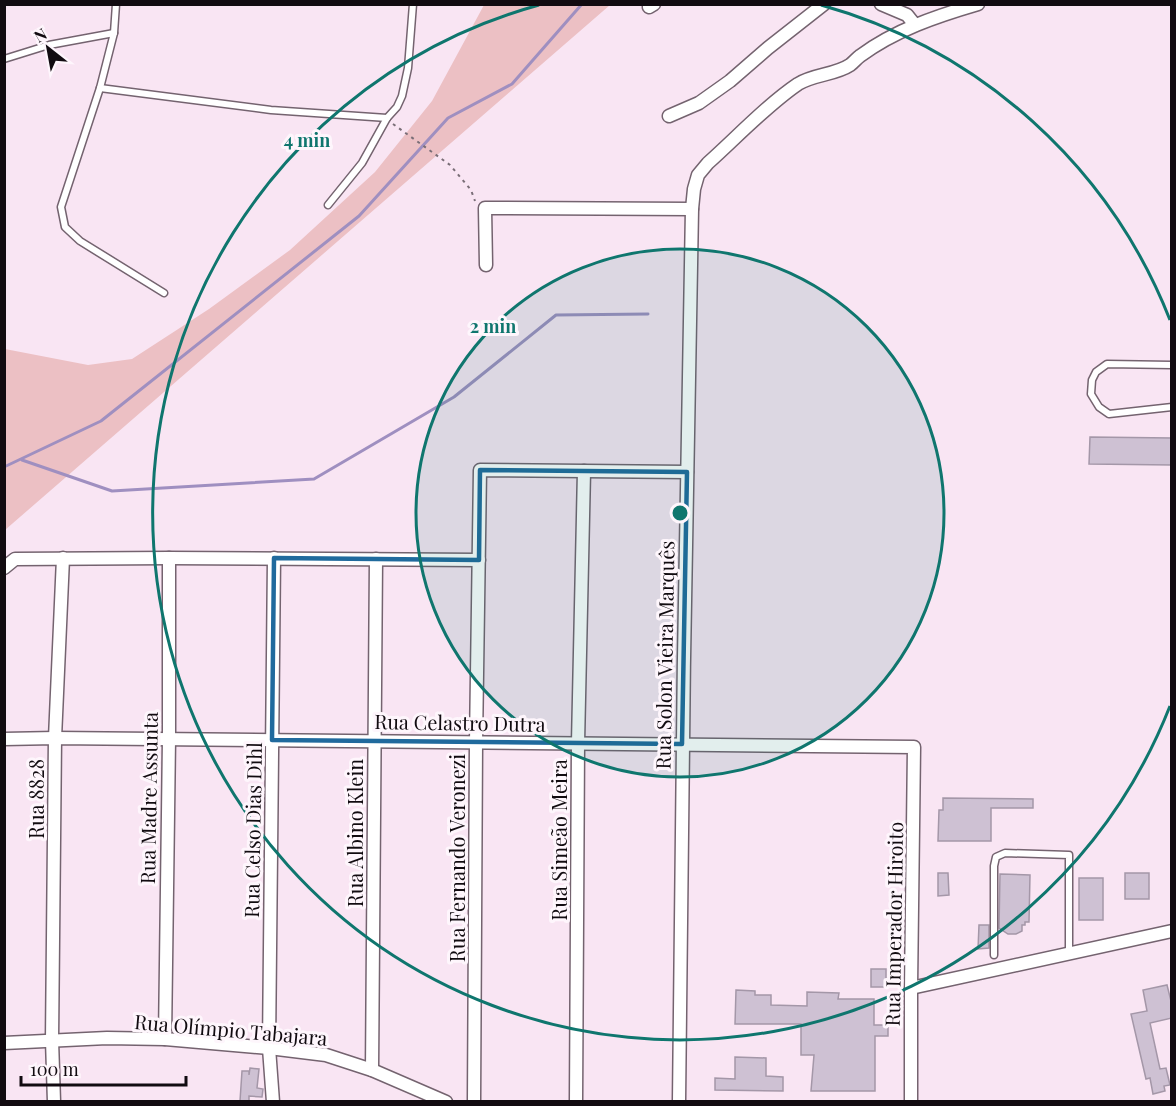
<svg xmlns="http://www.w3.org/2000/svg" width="1176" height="1106" font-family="'Playfair Display',serif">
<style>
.green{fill:#ecc0c4}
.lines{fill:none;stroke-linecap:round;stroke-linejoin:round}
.stream{stroke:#9f8fc0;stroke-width:3}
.building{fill:#cec1d3;stroke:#a497a8;stroke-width:1.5}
.lane-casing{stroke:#74636f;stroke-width:9}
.street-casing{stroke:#74636f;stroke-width:15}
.path{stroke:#7a6e77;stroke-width:2;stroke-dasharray:3 4.5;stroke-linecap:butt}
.lane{stroke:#fff;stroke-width:6}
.street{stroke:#fff;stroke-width:12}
.marked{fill:none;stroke:#206a9d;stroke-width:4.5;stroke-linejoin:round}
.ring{fill:none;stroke:#0f766e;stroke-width:3}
.labels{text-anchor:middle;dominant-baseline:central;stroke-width:6;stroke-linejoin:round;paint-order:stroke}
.street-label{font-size:20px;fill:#110b10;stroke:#fef6fc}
.centre{fill:#0f766e;stroke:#fef6fc;stroke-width:3}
.ring-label{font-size:18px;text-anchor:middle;font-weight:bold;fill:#0f766e;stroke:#fef6fc;stroke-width:6;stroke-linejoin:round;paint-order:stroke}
</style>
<rect width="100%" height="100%" fill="#f9e5f3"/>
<path class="green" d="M484 5H610L5 530V349L88 365 132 359 209 309 290 250 375 172 432 101Z"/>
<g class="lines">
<g class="stream">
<path d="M22 460 112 491 314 479 454 397 556 315 648 314"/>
<path d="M4 467 101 421 359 216 448 118 512 84 582 4"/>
</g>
</g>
<g class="building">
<path d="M1090 437 1172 438V465L1089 464Z"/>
<path d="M943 798 1033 799V808H991V841H938L939 810H943Z"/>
<path d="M938 873H948L949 895 938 896Z"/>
<rect x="1125" y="873" width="24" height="26"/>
<path d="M1000 874 1030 875 1029 922H1025V925H1022V931L1016 934H1008L999 928Z"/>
<rect x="1079" y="878" width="24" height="42"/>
<path d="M979 925H989V948L978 949Z"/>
<rect x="871" y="969" width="15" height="18"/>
<path d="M1167 985 1172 1005V1018L1150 1023 1160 1069 1166 1068 1170 1085 1164 1086 1165 1091 1153 1094 1150 1078 1146 1079 1131 1014 1147 1011 1143 990Z"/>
<path d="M736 990 755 991V995H771V1005L807 1006V992L839 993 838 999H874V1025H888V1036H875V1091H811L814 1055H801V1024H735Z"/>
<path d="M735 1057 766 1058V1076L783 1077V1091L715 1090V1078L735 1079Z"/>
<path d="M250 1068 259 1069 257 1088 263 1089 262 1097 249 1096V1101H240L242 1071H249V1075Z"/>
</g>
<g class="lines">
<g class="lane-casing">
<g id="lane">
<path d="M116 4 114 33 100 88 61 207 65 227 80 241 164 293"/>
<path d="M4 59 49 45 114 33"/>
<path d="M100 88 271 110 387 118"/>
<path d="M328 205 362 163 387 118 397 107 402 96 408 68 413 4"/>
<path d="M1172 365 1107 364 1096 372 1092 380 1091 394 1099 407 1109 414 1172 407"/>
<path d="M994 955V866L996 857 1005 853 1069 855V954"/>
</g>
</g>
<g class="street-casing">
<g id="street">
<path d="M881 4 907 15 915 25"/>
<path d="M649 7 654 4"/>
<path d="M669 116 699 103 730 81 768 48 824 4"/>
<path d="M486 265 485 208 692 209"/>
<path d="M4 568 15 559 169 558 479 560"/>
<path d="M4 739 55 738 914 747 911 988V1102"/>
<path d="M911 988 1172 931"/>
<path d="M165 1039 169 739V558"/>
<path d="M4 1043 107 1038 165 1039 269 1048 326 1055 372 1070 446 1102"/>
<path d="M372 1070 376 559"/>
<path d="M54 1102 52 1040 55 738 63 558"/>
<path d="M273 1102 269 1048 274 558"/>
<path d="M474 1102 476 742 480 470 687 472"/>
<path d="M576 1102 578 743 584 471"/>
<path d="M679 1102C682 804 685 507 692 209L694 189 698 175 708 163C736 138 767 105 798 84 814 74 835 75 850 65 854 62 857 58 860 56 895 30 937 16 978 4"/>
</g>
</g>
<path class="path" d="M393 124 450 165 471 190 475 201"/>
<use href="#lane" class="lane"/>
<use href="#street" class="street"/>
</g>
<path class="marked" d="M480 470 687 472 682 744 272 740 274 558 479 560Z"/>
<circle cx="680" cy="513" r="264" fill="#0f766e" fill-opacity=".12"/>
<g class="ring">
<circle cx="680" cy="513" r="264"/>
<path d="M1170 706A527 527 0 1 1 539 5M821 5A527 527 0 0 1 1170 320"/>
</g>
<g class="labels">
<g class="street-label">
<text transform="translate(664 655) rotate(-89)">Rua Solon Vieira Marquês</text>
<text transform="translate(460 722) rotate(1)">Rua Celastro Dutra</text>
<text transform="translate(148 798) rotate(-89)">Rua Madre Assunta</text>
<text transform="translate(35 799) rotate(-90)">Rua 8828</text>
<text transform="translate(252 830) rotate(-89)">Rua Celso Dias Dihl</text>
<text transform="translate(354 833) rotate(-90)">Rua Albino Klein</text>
<text transform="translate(558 840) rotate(-90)">Rua Simeão Meira</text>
<text transform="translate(456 858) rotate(-90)">Rua Fernando Veronezi</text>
<text transform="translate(893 924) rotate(-89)">Rua Imperador Hiroito</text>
<text transform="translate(231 1029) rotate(5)">Rua Olímpio Tabajara</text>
</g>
</g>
<circle cx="680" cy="513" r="9" class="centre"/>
<g class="ring-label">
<text x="307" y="147">4 min</text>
<text x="493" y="333">2 min</text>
</g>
<rect width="1176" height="1106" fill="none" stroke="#110b10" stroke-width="12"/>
<g transform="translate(48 48) rotate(329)" stroke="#fef6fc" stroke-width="4.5" paint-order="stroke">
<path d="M0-4.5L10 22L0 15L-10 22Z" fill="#110b10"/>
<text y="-9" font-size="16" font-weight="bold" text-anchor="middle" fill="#110b10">N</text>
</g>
<path d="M21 1076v9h165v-9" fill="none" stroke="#110b10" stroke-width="3"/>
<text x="30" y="1076" font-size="18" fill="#110b10" stroke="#fef6fc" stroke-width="4.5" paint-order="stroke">100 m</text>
</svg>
